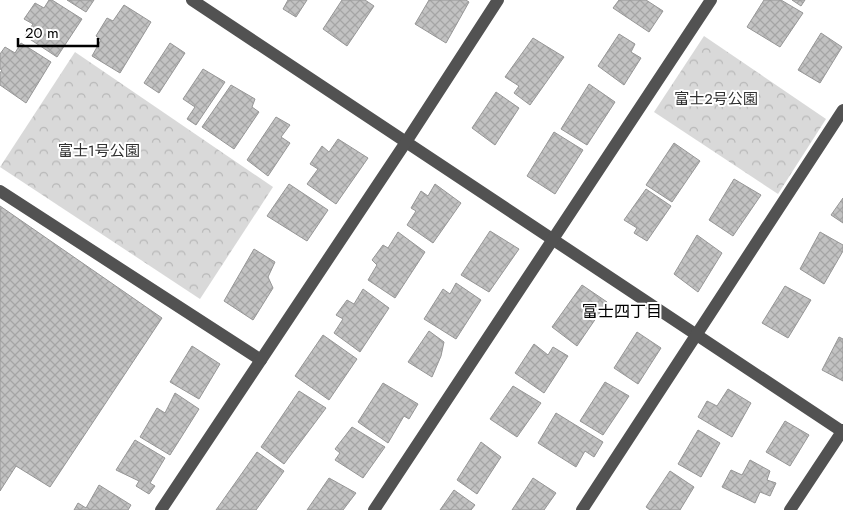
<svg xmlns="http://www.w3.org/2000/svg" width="843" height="510" font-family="Jost,'Noto Sans JP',sans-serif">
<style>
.park{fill:url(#park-crowns)}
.building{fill:url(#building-cross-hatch);stroke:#969696}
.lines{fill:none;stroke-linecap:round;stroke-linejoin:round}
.minor{stroke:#525252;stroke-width:12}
.labels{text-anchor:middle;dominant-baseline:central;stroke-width:4;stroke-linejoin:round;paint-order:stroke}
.park-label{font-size:15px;fill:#303030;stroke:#fff}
.neighbourhood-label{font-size:16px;fill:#000;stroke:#fff}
</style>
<defs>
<pattern id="park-crowns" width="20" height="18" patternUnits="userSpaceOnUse" patternTransform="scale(1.25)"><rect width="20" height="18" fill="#d9d9d9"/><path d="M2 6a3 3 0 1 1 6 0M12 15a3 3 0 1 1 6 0" fill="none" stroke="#b8b8b8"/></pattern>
<pattern id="building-cross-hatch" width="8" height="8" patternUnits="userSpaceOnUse" patternTransform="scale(1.25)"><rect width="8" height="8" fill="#c2c2c2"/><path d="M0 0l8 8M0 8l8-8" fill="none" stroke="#a5a5a5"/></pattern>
</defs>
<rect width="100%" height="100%" fill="#fff"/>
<g class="park">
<path d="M704 36 826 119 778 194 654 112Z"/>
<path d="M75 52 273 187 200 299 0 167Z"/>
</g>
<g class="building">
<path d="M49 0H52L82 19 57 57 25 36 33 24 24 19 35 3 44 8Z"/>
<path d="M67 0H94L86 12Z"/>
<path d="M288 0H307L296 17 283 9Z"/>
<path d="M342 0H365L374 6 347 46 323 29Z"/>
<path d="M429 0H466L469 2 446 43 415 24Z"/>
<path d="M619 0H646L663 11 649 32 613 8Z"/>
<path d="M764 0H781L803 13 780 47 747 27Z"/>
<path d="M792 0H805L801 6Z"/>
<path d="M124 5 151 22 120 73 92 56 101 40 96 36 107 18 113 21Z"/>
<path d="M821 33 842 47 820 83 798 70Z"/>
<path d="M619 34 635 44 631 52 641 58 624 85 598 66Z"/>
<path d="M533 38 564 57 530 105 514 93 519 86 505 77Z"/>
<path d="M21 43 51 62 26 103 0 85V73L2 70 0 69V54L5 47 15 53Z"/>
<path d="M170 43 185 53 159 93 144 83Z"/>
<path d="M203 69 225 82 196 125 187 119 195 107 183 99Z"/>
<path d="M589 84 615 102 587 145 561 129Z"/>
<path d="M231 85 255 99 252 107 259 112 234 149 202 127Z"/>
<path d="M496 92 519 108 495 145 472 128Z"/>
<path d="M276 117 290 125 281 137 290 143 268 176 247 160Z"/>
<path d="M554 132 583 150 555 194 527 176Z"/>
<path d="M338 139 368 158 336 204 307 184 318 169 310 164 322 146 329 152Z"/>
<path d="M674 143 700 161 672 202 646 185Z"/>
<path d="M734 179 761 195 733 236 709 220Z"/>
<path d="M289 184 328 210 307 241 267 216Z"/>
<path d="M435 184 461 203 433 243 407 225 416 211 411 208 421 191 428 196Z"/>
<path d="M646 189 671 206 647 241 634 233 637 228 624 220Z"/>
<path d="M843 198V223L831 215Z"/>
<path d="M0 206 162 318 50 487 16 466 0 491Z"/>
<path d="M490 231 519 249 489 292 461 275Z"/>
<path d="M398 232 425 252 395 298 368 280 377 265 372 260 383 245 388 248Z"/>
<path d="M820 232 843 245V251L824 284 800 269Z"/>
<path d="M697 235 722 253 698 292 674 274Z"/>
<path d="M254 249 275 262 268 277 273 288 253 320 224 301Z"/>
<path d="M456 283 481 300 456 339 424 319 443 289 450 294Z"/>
<path d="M582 285 607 302 577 346 552 327Z"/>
<path d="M785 286 811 300 788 338 762 323Z"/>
<path d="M363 289 389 308 360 352 334 333 343 319 336 315 347 300 354 304Z"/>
<path d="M429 331 444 342 441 356 432 377 408 362Z"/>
<path d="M637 332 661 348 638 384 614 368Z"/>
<path d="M323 335 357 359 329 400 295 376Z"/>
<path d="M839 337 843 339V381L822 370Z"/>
<path d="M534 344 548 355 553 347 568 356 544 393 515 373Z"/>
<path d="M192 346 220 364 199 399 170 382Z"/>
<path d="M605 382 629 396 603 435 580 421Z"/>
<path d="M383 383 418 404 409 419 404 416 388 443 358 422Z"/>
<path d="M513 386 541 403 517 437 490 419Z"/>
<path d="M728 389 751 403 732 437 698 417 707 401 717 406Z"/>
<path d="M299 391 326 408 284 464 261 447Z"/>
<path d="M175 393 199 409 170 455 140 437 157 408 165 413Z"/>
<path d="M556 413 603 442 594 457 585 451 576 467 538 443Z"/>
<path d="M785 421 809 435 790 466 766 452Z"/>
<path d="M352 427 385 447 363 478 335 460 340 453 335 449Z"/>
<path d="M698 430 720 443 701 477 678 464Z"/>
<path d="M135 440 165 458 150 483 155 486 149 494 136 486 139 481 116 470Z"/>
<path d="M481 442 501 457 477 494 457 480Z"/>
<path d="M257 452 284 471 256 510H216Z"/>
<path d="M750 460 770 471 767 480 776 483 770 496 760 492 755 503 722 487 731 470 742 475Z"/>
<path d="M670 471 694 487 680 510H650L646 507Z"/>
<path d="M329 478 356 493 343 510H307Z"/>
<path d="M533 478 556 493 544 510H512Z"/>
<path d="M99 485 131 505 128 510H74L78 503 86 508Z"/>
<path d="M454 490 475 505 471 510H440Z"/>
</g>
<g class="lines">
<g class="minor">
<path d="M192 0 843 432"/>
<path d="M0 191 261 360"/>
<path d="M161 510 406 142 498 0"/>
<path d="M374 510 711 0"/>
<path d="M582 510 843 110"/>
<path d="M790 510 843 430"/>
</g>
</g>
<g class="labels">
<g class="park-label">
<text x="716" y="99">富士2号公園</text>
<text x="99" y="151">富士1号公園</text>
</g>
<g class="neighbourhood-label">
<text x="622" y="311">富士四丁目</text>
</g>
</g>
<path d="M18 38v8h80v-8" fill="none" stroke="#000000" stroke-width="2.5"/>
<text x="25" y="38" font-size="15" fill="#000000" stroke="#ffffff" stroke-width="4" paint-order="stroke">20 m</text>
</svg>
